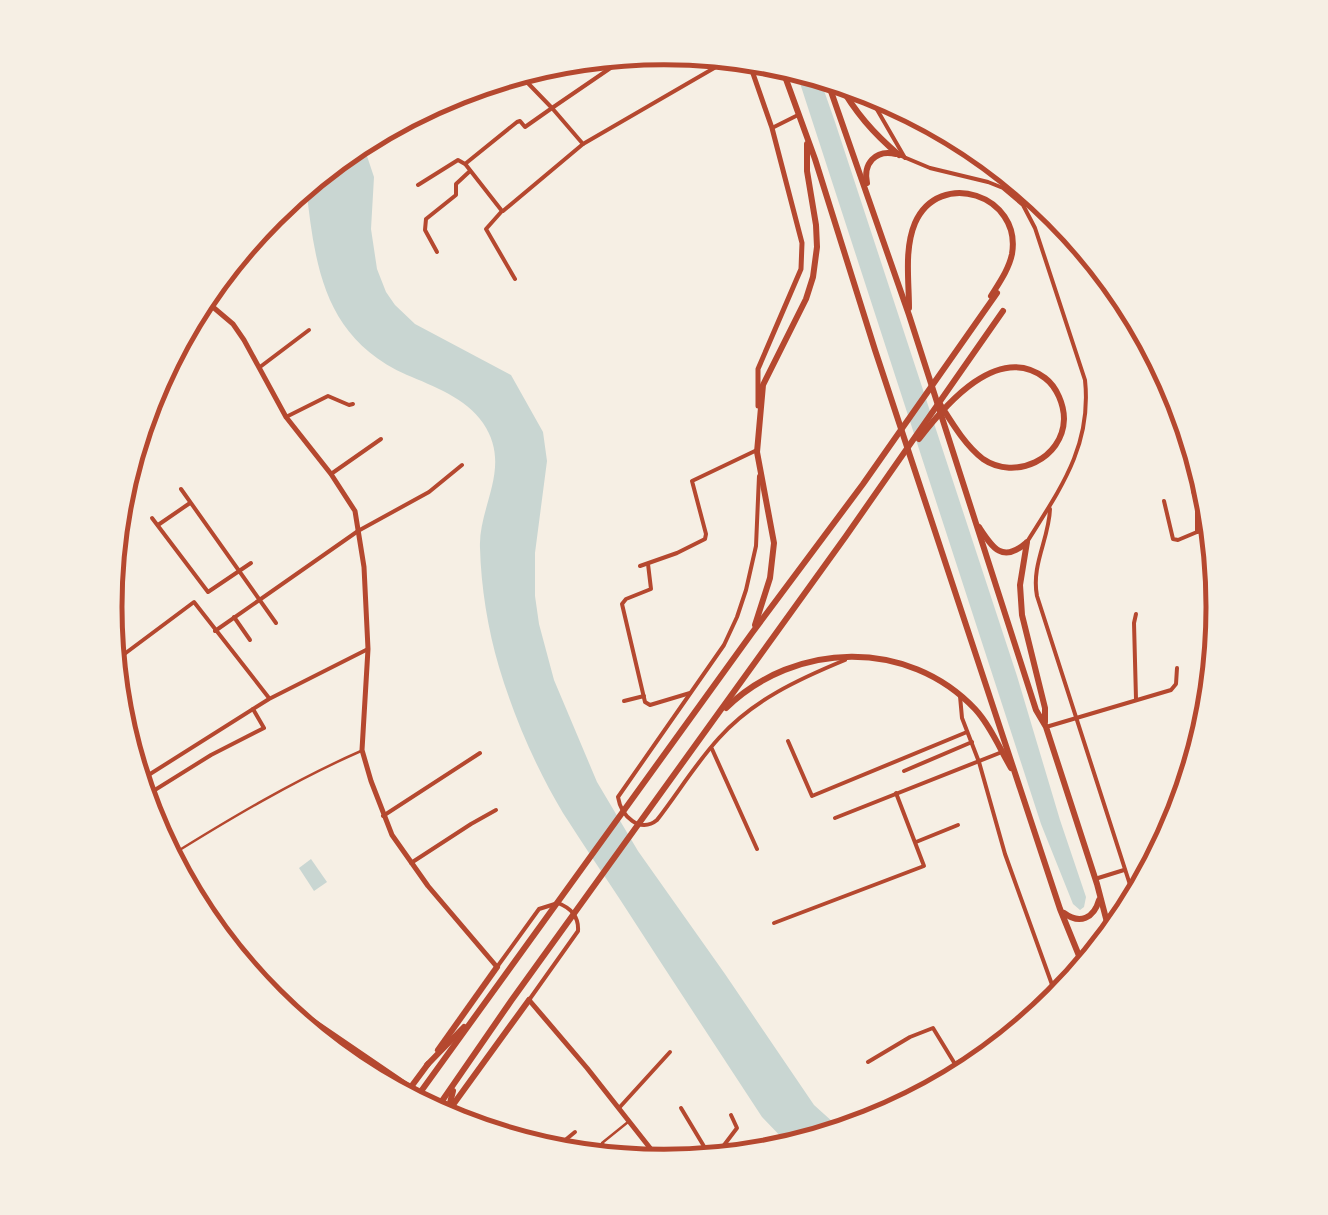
<svg xmlns="http://www.w3.org/2000/svg" width="1328" height="1215" font-family="Signika,sans-serif">
<style>
.water{fill:#c9d6d2}
.lines{fill:none;stroke-linecap:round;stroke-linejoin:round}
.service{stroke:#b5482f;stroke-width:2.5}
.minor{stroke:#b5482f;stroke-width:4}
.tertiary{stroke:#b5482f;stroke-width:5}
.primary{stroke:#b5482f;stroke-width:6}
.trunk{stroke:#b5482f;stroke-width:6}
.rim{fill:none;stroke:#b5482f;stroke-width:5}
</style>
<rect width="100%" height="100%" fill="#f6efe4"/>
<g class="water">
<path d="M797 74 820 79 835 122 1017 676 1060 820 1086 897 1084 907 1080 910 1073 904 1041 824Z"/>
<path d="M364 147 374 177 371 229 377 269 386 292 395 305 415 324 511 375 543 432 547 461 535 553V596L539 624 554 680 597 782 638 851 725 974 814 1105 844 1132 787 1143 762 1117C715 1045 668 974 621 901 602 872 582 843 563 813 536 768 514 717 499 667 488 630 481 587 480 548 478 506 513 467 483 423 466 398 433 386 407 375 324 338 315 267 306 186Z"/>
<path d="M311 859 327 882 314 891 299 868Z"/>
</g>
<g class="lines">
<g class="service">
<path d="M170 856C231 818 295 780 361 751"/>
<path d="M612 1157 614 1155 602 1143 628 1122"/>
</g>
<g class="minor">
<path d="M631 54 552 108 583 144 728 60"/>
<path d="M864 87 905 158"/>
<path d="M772 128 798 115"/>
<path d="M375 145 410 117"/>
<path d="M899 155 930 168 988 182 1003 188 1023 205 1035 228 1085 380C1092 446 1060 489 1027 542"/>
<path d="M466 165 502 211 486 229 515 279"/>
<path d="M418 185 458 160 465 164 517 122 520 121 525 127 552 108 521 76"/>
<path d="M503 211 583 144"/>
<path d="M437 252 425 230 426 219 456 195V184L470 171"/>
<path d="M260 367 309 330"/>
<path d="M286 417 328 396 349 405 353 404"/>
<path d="M331 474 381 439"/>
<path d="M759 476 756 546 746 590 737 617 724 645 618 797C621 816 640 834 657 820 678 793 696 763 719 738 753 700 799 679 845 660"/>
<path d="M181 489 276 623"/>
<path d="M1193 491 1197 502V532L1208 528"/>
<path d="M1164 501 1173 539 1178 540 1197 532"/>
<path d="M1050 509C1049 539 1031 565 1037 596L1133 894"/>
<path d="M152 518 208 592 251 563"/>
<path d="M158 525 190 503"/>
<path d="M648 564 651 589 626 599 622 604 645 702 650 705 690 693"/>
<path d="M640 566 677 553 705 539 706 534 692 481 757 450"/>
<path d="M1136 614 1134 623 1136 699"/>
<path d="M234 617 250 640"/>
<path d="M215 631 358 531 429 492 462 465"/>
<path d="M115 661 194 602 269 698"/>
<path d="M960 696 962 718 979 762 1005 854 1059 1004"/>
<path d="M624 701 644 696"/>
<path d="M1046 727 1171 690 1176 684 1177 668"/>
<path d="M788 741 812 796 967 732"/>
<path d="M712 749 757 849"/>
<path d="M904 771 972 742"/>
<path d="M139 781 269 699 368 649"/>
<path d="M142 798 211 755 264 728 253 709"/>
<path d="M383 816 480 753"/>
<path d="M835 818 1002 752"/>
<path d="M916 842 958 825"/>
<path d="M411 863 471 824 496 810"/>
<path d="M1095 879 1124 870"/>
<path d="M774 923 924 866 896 793"/>
<path d="M497 967 539 909 558 903C571 908 579 916 578 931L529 1000"/>
<path d="M250 977 411 1087"/>
<path d="M266 1000 288 1017"/>
<path d="M868 1062 910 1037 933 1028 955 1064 1041 1016"/>
<path d="M619 1108 670 1052"/>
<path d="M681 1108 711 1158"/>
<path d="M558 1146 575 1132"/>
<path d="M715 1157 737 1128 731 1115"/>
</g>
<g class="tertiary">
<path d="M750 65 772 128 802 243 801 269 758 369V406"/>
<path d="M207 302 233 324 244 340 286 417 331 474 355 511 364 567 368 649 362 750 371 781 392 835 428 886 497 967"/>
<path d="M529 1000 587 1068 665 1167"/>
</g>
<g class="primary">
<path d="M438 1050 497 967"/>
<path d="M405 1095 428 1064"/>
<path d="M442 1120 529 1000"/>
</g>
<g class="trunk">
<path d="M783 71 815 159 875 350 1060 909 1084 968"/>
<path d="M827 80 909 315 1036 710 1046 727 1097 884 1109 930"/>
<path d="M838 82C855 112 873 133 899 155"/>
<path d="M867 183C863 164 875 149 896 154"/>
<path d="M909 308C909 281 904 249 915 223 939 168 1022 195 1012 254 1009 269 999 283 991 296"/>
<path d="M919 439C945 405 998 342 1045 378 1057 387 1064 405 1064 419 1063 459 1015 481 983 459 965 445 952 423 940 404"/>
<path d="M979 527C992 547 1002 564 1026 543"/>
<path d="M1027 542 1020 585 1022 615 1045 708V722"/>
<path d="M755 625 770 578 774 543 757 452 763 385 806 299 813 277 817 247 816 225 807 171V144"/>
<path d="M726 708C795 641 908 638 975 709 990 725 1000 749 1011 768"/>
<path d="M1064 913C1080 925 1094 918 1099 900"/>
<path d="M427 1065 464 1027"/>
<path d="M414 1101 752 633 863 484 997 293"/>
<path d="M448 1111 453 1091"/>
<path d="M433 1114 511 1001 846 536 1003 311"/>
</g>
</g>
<path d="M0 0H1328V1215H0ZM122 607a542 542 0 1 1 1084 0a542 542 0 1 1-1084 0Z" fill="#f6efe4" fill-rule="evenodd"/>
<path class="rim" d="M122 607a542 542 0 1 1 1084 0a542 542 0 1 1-1084 0Z"/>
</svg>
